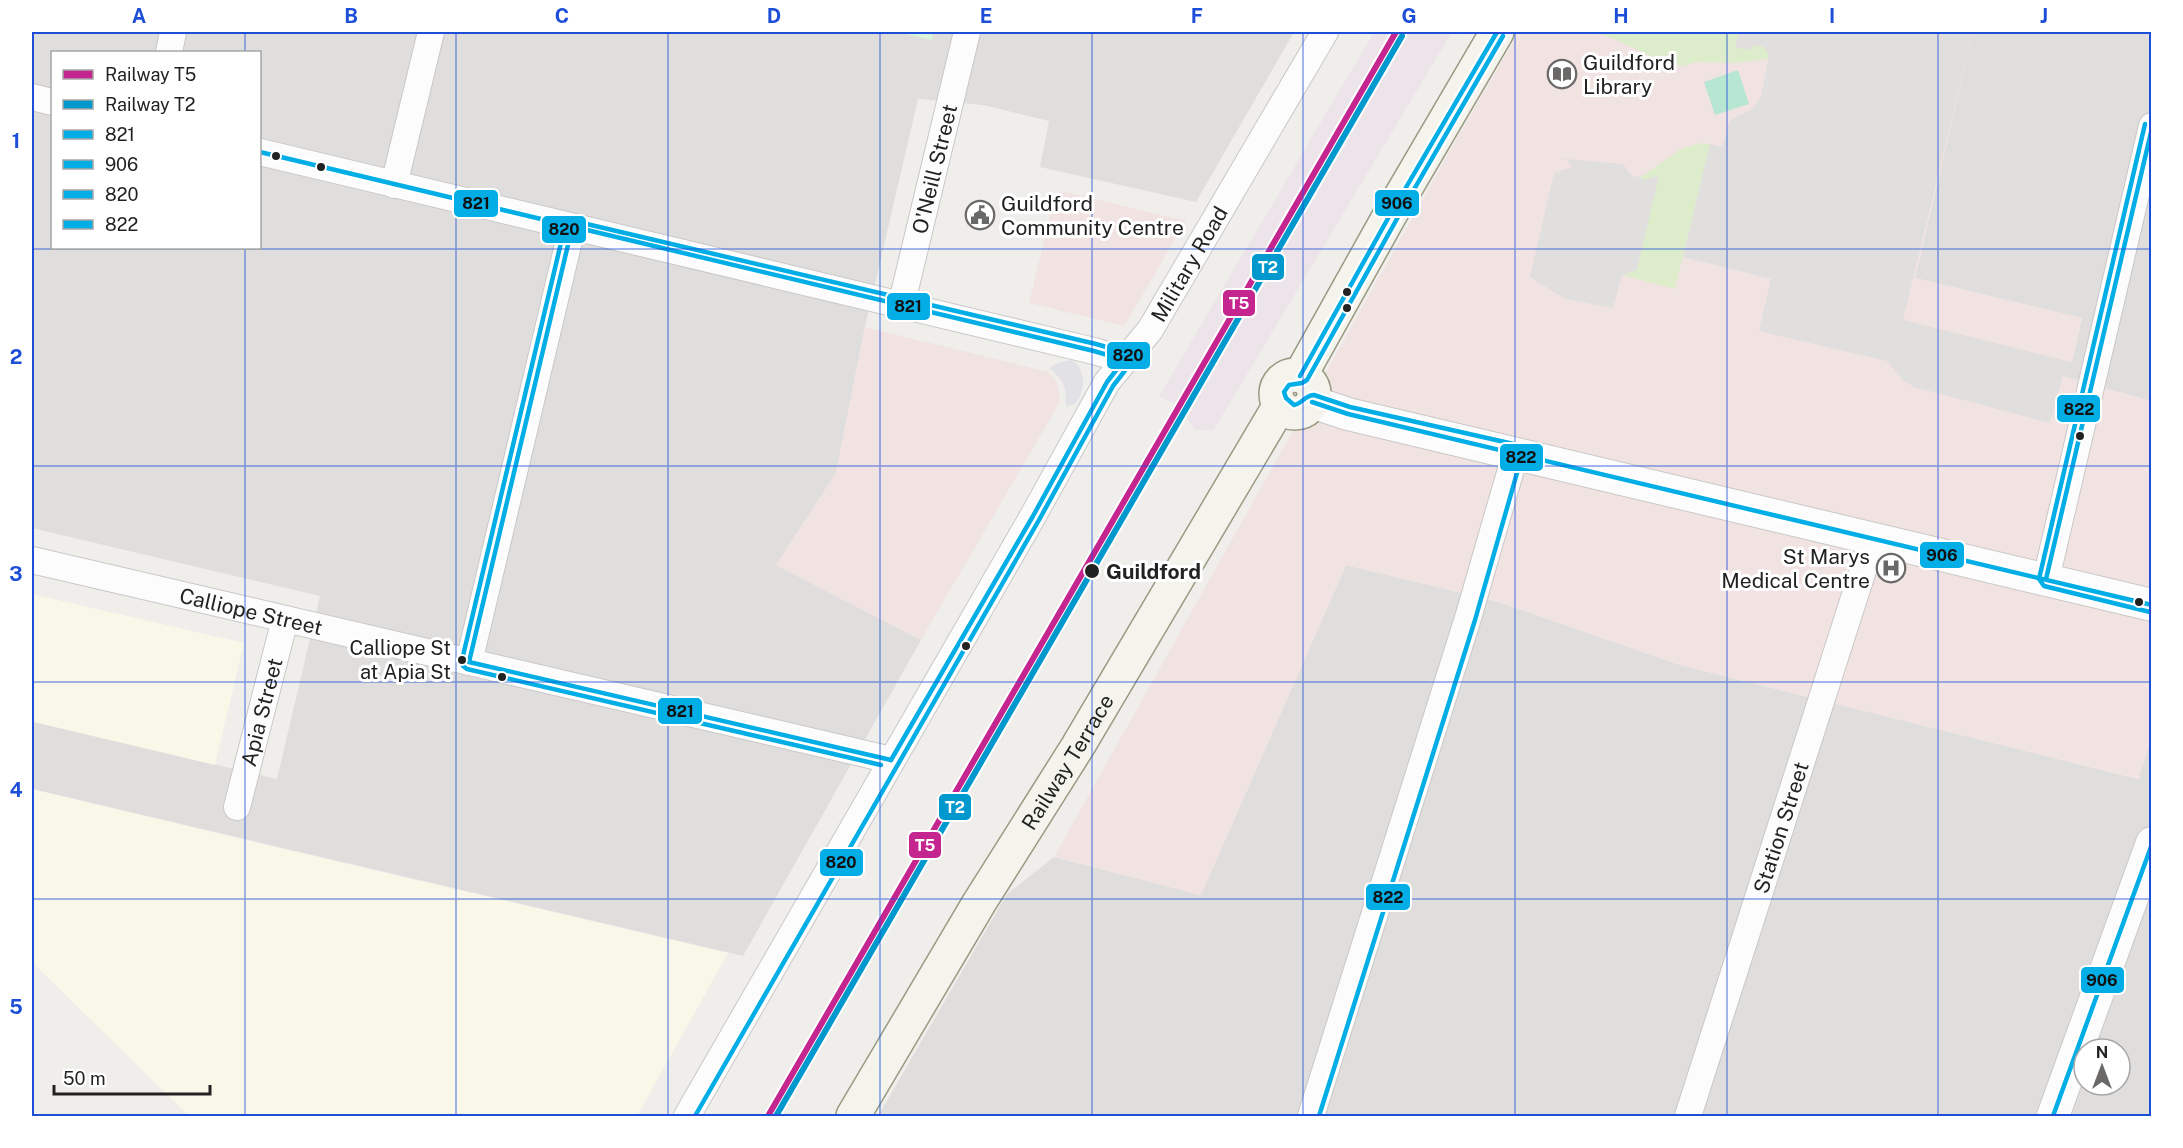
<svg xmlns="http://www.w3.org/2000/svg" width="2183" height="1148" font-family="'Public Sans',sans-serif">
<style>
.residential{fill:#dfdedc;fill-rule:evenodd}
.commercial{fill:#f1e3e1}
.industrial{fill:#ede4e9}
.education{fill:#f8f7e8}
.grass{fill:#ddeccb}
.park{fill:#daf5da}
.pitch{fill:#b7e6d2}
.parking{fill:#e0dfde}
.plaza{fill:#e2e1e5}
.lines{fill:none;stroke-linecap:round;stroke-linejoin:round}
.minor-casing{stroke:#c9c8c7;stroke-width:28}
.tertiary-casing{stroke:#c9c8c7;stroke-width:34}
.secondary-casing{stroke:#999a82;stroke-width:36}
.minor{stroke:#fdfcfc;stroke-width:26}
.tertiary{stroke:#fdfcfc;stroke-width:32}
.secondary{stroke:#f4f4ed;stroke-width:33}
.bus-1-casing{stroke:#fff;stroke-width:9}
.bus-2-casing{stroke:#fff;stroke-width:9}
.bus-3-casing{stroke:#fff;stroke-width:9}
.bus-4-casing{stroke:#fff;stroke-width:9}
.bus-1{stroke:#02aee5;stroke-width:4.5}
.bus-2{stroke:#02aee5;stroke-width:4.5}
.bus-3{stroke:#02aee5;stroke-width:4.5}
.bus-4{stroke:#02aee5;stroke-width:4.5}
.rail-1-casing{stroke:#fff;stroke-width:10}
.rail-2-casing{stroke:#fff;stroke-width:10}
.rail-1{stroke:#c4258f;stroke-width:6}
.rail-2{stroke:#0098cd;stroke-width:6}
.grid{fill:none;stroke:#1d4ed8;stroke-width:1.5;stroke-opacity:0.55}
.bus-dot{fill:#222;stroke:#fff;stroke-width:2}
.labels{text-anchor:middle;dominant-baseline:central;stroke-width:6;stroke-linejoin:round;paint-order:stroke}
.bus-label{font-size:20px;fill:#222;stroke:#fff;text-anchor:end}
.poi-label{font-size:21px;fill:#222;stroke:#fff;text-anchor:start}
.street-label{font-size:21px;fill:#222;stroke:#fff}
.stop-label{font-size:21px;font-weight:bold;fill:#222;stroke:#fff;text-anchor:start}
.line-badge{stroke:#fff;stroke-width:2}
.badge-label{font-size:16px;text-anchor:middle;font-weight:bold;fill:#fff}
.pale-badge-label{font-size:16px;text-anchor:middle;font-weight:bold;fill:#111}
.neatline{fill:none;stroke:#1d4ed8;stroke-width:2}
.grid-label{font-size:20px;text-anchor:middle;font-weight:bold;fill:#1d4ed8}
</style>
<rect width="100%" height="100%" fill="#f0eeeb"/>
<g class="residential">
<path d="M32 32H1294L1196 202 1040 167 1049 121 983 105 918 99 865 327 836 473 776 565 921 640 743 956 32 789V732L34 722 277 779 320 596 32 528ZM52 52H260V248H52Z"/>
<path d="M1973 32H2151V401L2062 376 2067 361H2072L2082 318 1915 278Z"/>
<path d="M1346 565 1499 602 1680 665 2138 779 2151 736V1116H878L1007 894 1054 857 1201 895ZM2084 1049H2120V1085H2084Z"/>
</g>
<g class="commercial">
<path d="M1519 32H1973L1915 278 2082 318 2072 362 2067 361 2062 376 2151 401 2152 736 2139 779 1680 665 1499 602 1346 565 1201 895 1054 857 1452 147Z"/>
<path d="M1061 191 1186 221 1124 326 1029 303 1055 195Z"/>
<path d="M865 327 1048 372 1056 380 1059 391 1060 402 921 640 776 565 836 473Z"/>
</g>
<path class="industrial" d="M1374 32H1452L1213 431 1196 430 1175 404 1159 396Z"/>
<g class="education">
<path d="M32 594 244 643 215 765 34 722 32 732Z"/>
<path d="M32 789 262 844 728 953 637 1116H189L32 962Z"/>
</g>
<g class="grass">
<path d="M1593 32H1739L1735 47 1755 45 1764 47 1769 54 1768 59 1735 63 1697 62 1682 66 1663 62 1619 41Z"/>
<path d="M1701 143 1710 144 1675 289 1622 275 1637 270 1658 176 1642 181 1641 177 1681 149Z"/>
</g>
<path class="park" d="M897 32H934L932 40Z"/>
<path class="pitch" d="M1738 70 1749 104 1715 115 1704 82Z"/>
<g class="parking">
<path d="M1739 32H1973L1903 320 2067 361 2050 423 1914 387 1903 380 1887 361 1759 331 1771 279 1683 257 1710 144 1722 147 1730 120 1751 110 1761 97 1769 54 1764 47 1755 45 1749 50 1735 47Z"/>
<path d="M1555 158 1623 164 1632 176 1641 177 1642 180 1659 176 1637 270 1622 275 1613 308 1565 299 1530 277 1554 173 1572 167 1567 160Z"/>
</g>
<path class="plaza" d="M1072 360 1078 365 1083 377V386L1080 396 1076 403 1066 407 1065 388 1060 378 1049 368 1060 362Z"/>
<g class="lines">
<g class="minor-casing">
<g id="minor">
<path d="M169 52 173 32"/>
<path d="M32 97 52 102"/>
<path d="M260 152 1094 351 1124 360"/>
<path d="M394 185 431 32"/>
<path id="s1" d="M901 306 967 32"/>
<path id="s2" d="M32 560 891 760"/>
<path d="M2046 579 2152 126"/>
<path d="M469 662 572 228"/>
<path id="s3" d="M237 807 285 619"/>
<path id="s4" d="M687 1116 1033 516 1107 382 1150 330 1325 32"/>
<path d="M1311 1116 1468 618 1516 452"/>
<path id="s5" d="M1688 1116 1873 539"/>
</g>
</g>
<g class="tertiary-casing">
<g id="tertiary">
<path d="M1312 402 1348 414 2152 605"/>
<path d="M2053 1116 2152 843"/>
</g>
</g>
<g class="secondary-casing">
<g id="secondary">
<circle cx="1295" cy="394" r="19"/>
<path d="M1300 376 1391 213 1497 32"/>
<path id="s6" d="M853 1116 979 903 1078 746 1280 405"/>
</g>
</g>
<use href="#minor" class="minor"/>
<use href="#tertiary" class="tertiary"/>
<use href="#secondary" class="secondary"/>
<g class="bus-1-casing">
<g id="bus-1">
<path d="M260 152 1094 351 1124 360"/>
<path d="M469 662 572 228"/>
<path d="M469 662 891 760"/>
<path d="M891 760 1033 516 1107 382 1124 360"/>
</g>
</g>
<g class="bus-2-casing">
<g id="bus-2">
<path d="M1300 376 1391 213 1497 32"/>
<path d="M1312 402 1348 414 2152 605"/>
<path d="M2046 579 2152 128"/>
<path d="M2053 1116 2152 844"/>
</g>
</g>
<g class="bus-3-casing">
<path id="bus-3" d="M695 1116 1039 520 1113 386 1130 364 1131 359 1127 353 1096 344 574 221 568 222 565 226 462 660 463 666 467 669 881 765"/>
</g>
<g class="bus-4-casing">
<g id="bus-4">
<path d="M2145 124 2039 579 2044 586 2150 612"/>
<path d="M1319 1116 1475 620 1523 452 1522 447 1518 445 1350 407 1314 395C1305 395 1302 404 1294 405L1286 398 1284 392 1289 385 1302 383 1307 380 1398 217 1503 36"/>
</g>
</g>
<use href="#bus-1" class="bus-1"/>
<use href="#bus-2" class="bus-2"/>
<use href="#bus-3" class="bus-3"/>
<use href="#bus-4" class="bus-4"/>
<g class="rail-1-casing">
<path id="rail-1" d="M768 1116 1396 32"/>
</g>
<g class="rail-2-casing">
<path id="rail-2" d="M776 1116 1402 36"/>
</g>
<use href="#rail-1" class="rail-1"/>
<use href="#rail-2" class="rail-2"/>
</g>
<path class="grid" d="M245 32V52M456 32V1116M668 32V1116M880 32V1116M1092 32V1116M1303 32V1116M1515 32V1116M1727 32V1116M1938 32V1116M245 248V1116M32 249H2152M32 466H2152M32 682H2152M32 899H2152"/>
<defs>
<g id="library-ring" transform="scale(1.5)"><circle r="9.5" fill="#fff" stroke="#6a6968" stroke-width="1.5"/><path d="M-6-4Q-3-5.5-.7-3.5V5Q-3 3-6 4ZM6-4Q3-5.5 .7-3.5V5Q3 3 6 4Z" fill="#6a6968"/></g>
<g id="civic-ring" transform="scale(1.5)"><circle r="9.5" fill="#fff" stroke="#6a6968" stroke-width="1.5"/><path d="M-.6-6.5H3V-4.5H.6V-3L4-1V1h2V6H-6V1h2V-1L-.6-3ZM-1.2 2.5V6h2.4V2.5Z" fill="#6a6968"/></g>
<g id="hospital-ring" transform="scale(1.5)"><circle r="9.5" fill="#fff" stroke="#6a6968" stroke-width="1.5"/><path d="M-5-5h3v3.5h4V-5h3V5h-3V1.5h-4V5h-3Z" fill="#6a6968"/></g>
</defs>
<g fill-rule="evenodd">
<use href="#library-ring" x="1562" y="74"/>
<use href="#civic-ring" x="980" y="215"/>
<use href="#hospital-ring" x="1891" y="568"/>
</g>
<g class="bus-dot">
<circle cx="276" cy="156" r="5"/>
<circle cx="321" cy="167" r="5"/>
<circle cx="1347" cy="292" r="5"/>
<circle cx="1347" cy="308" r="5"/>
<circle cx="2080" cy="436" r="5"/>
<circle cx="1092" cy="571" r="8"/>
<circle cx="2139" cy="602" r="5"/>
<circle cx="966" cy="646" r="5"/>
<circle cx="462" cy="660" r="5"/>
<circle cx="502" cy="677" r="5"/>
</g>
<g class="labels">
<g class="bus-label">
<text x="451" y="648">Calliope St<tspan x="451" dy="24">at Apia St</tspan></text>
</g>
<g class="poi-label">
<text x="1583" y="62">Guildford<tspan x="1583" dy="24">Library</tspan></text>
<text x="1001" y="203">Guildford<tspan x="1001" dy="24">Community Centre</tspan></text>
<text x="1870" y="556" text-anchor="end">St Marys<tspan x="1870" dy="24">Medical Centre</tspan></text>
</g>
<g class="street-label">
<text stroke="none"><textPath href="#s1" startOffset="141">O'Neill Street</textPath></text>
<text stroke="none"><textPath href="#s4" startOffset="990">Military Road</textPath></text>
<text stroke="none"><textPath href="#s2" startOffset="225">Calliope Street</textPath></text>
<text stroke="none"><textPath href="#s3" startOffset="98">Apia Street</textPath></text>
<text stroke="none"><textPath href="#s6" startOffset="414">Railway Terrace</textPath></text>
<text stroke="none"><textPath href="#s5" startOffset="303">Station Street</textPath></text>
</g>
<g class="stop-label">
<text x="1106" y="571">Guildford</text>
</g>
</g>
<g class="line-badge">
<rect x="1374" y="189" width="46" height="28" rx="6" fill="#02aee5"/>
<rect x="453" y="189" width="46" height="29" rx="6" fill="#02aee5"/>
<rect x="541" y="215" width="46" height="29" rx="6" fill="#02aee5"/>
<rect x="1251" y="253" width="34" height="28" rx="6" fill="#0098cd"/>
<rect x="1222" y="289" width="34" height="28" rx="6" fill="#c4258f"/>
<rect x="886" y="292" width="45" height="29" rx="6" fill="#02aee5"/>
<rect x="1106" y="341" width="45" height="29" rx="6" fill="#02aee5"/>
<rect x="2056" y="394" width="45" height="29" rx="6" fill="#02aee5"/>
<rect x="1499" y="443" width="45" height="29" rx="6" fill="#02aee5"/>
<rect x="1919" y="541" width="46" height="28" rx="6" fill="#02aee5"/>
<rect x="657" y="697" width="46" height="28" rx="6" fill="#02aee5"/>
<rect x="938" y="793" width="34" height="28" rx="6" fill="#0098cd"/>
<rect x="908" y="831" width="34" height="28" rx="6" fill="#c4258f"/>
<rect x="819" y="848" width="45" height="29" rx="6" fill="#02aee5"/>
<rect x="1365" y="883" width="46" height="28" rx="6" fill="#02aee5"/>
<rect x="2080" y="966" width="45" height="28" rx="6" fill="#02aee5"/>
</g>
<g class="badge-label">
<text x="1268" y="273">T2</text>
<text x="1239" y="309">T5</text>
<text x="955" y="813">T2</text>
<text x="925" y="851">T5</text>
</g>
<g class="pale-badge-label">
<text x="1397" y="209">906</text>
<text x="476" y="209">821</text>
<text x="564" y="235">820</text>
<text x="908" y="312">821</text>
<text x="1128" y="361">820</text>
<text x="2079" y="415">822</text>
<text x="1521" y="463">822</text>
<text x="1942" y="561">906</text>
<text x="680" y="717">821</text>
<text x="841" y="868">820</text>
<text x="1388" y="903">822</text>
<text x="2102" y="986">906</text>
</g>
<rect width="2183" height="1148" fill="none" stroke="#ffffff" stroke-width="66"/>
<rect x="51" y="51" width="210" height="198" fill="#ffffff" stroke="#a7a7a7" stroke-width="1.5"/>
<rect x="63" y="70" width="30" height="9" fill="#c4258f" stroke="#a7a7a7" stroke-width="1.5"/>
<text x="105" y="81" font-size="18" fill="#222222">Railway T5</text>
<rect x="63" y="100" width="30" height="9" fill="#0098cd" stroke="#a7a7a7" stroke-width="1.5"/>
<text x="105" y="111" font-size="18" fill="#222222">Railway T2</text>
<rect x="63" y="130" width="30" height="9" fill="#02aee5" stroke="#a7a7a7" stroke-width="1.5"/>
<text x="105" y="141" font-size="18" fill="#222222">821</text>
<rect x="63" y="160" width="30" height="9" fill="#02aee5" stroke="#a7a7a7" stroke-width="1.5"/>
<text x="105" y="171" font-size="18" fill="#222222">906</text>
<rect x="63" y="190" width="30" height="9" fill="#02aee5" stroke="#a7a7a7" stroke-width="1.5"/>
<text x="105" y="201" font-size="18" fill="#222222">820</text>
<rect x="63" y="220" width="30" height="9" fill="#02aee5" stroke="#a7a7a7" stroke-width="1.5"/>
<text x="105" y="231" font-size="18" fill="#222222">822</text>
<g transform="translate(2102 1067)"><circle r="28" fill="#ffffff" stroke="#a7a7a7" stroke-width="1.5"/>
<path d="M0-4.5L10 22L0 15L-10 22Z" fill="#6a6968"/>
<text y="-9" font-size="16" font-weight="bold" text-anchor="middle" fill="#222222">N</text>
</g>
<path d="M54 1085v9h156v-9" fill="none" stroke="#222222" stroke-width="3"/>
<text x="63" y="1085" font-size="18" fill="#222222" stroke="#ffffff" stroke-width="4.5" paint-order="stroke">50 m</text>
<rect x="33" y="33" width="2117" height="1082" class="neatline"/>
<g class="grid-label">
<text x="139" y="23">A</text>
<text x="351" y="23">B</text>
<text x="562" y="23">C</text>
<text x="774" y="23">D</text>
<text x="986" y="23">E</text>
<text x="1197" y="23">F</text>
<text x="1409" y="23">G</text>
<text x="1621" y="23">H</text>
<text x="1832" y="23">I</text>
<text x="2044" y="23">J</text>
<text x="16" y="148">1</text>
<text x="16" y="364">2</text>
<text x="16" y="581">3</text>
<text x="16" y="797">4</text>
<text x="16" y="1014">5</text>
</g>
</svg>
